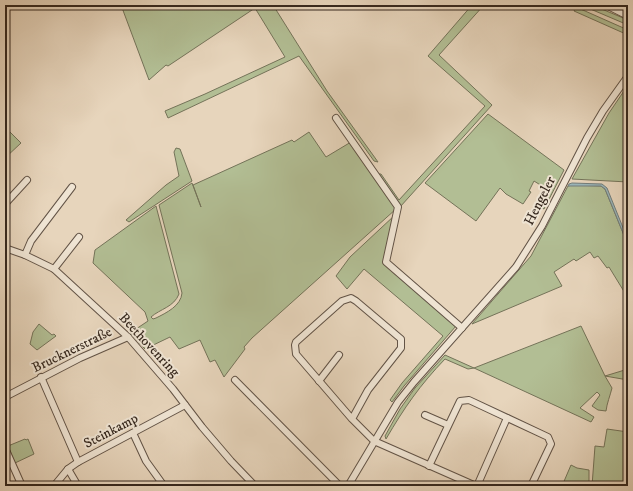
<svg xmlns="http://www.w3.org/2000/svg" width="633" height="491" font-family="'IM FELL DW Pica',serif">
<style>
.green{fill:#b2be94;stroke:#747359}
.water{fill:#9ab6ba;stroke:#727d7c}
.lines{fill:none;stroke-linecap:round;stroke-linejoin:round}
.street-casing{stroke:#625346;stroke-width:8}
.street{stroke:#efe4d3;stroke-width:6}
.labels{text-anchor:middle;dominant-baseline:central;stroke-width:4;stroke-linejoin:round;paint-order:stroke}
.street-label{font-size:14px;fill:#36281e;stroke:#efe4d3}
</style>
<rect width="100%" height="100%" fill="#e7d5bc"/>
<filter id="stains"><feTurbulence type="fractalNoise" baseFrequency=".005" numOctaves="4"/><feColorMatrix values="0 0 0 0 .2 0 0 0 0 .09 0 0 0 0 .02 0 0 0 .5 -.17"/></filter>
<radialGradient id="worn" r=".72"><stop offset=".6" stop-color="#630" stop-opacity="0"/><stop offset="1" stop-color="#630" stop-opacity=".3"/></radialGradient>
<g class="green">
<path d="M121 5H273L327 91 378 162 374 161 299 56 168 118 165 111 205 94 285 57 255 8 168 66 166 65 149 80Z"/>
<path d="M472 5H484L439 55 492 105 400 207 378 174H381L399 200 485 106 428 56Z"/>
<path d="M581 5H592L628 20V25Z"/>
<path d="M576 7 628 30V35L574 11Z"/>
<path d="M628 85V182L572 179 609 113Z"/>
<path d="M488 114 564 170 544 209 540 207 550 191 534 181 529 191 531 192 523 204 506 194 500 188 476 221 425 183Z"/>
<path d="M5 127 21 143 5 158Z"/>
<path d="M309 132 326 157 351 142 396 209 252 338 244 347 245 349 224 377 215 360 210 362 200 340 179 349 170 337 145 349 130 333 148 321 145 312 93 263 95 250 156 206 179 294C174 307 160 309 151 317L153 319 156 318C166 313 181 306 182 293L159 205 192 183 201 207 193 185 292 140 294 142Z"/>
<path d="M176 148 180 149 192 181 129 222 126 220 166 185 179 176 174 152Z"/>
<path d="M572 185 601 186 605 189 628 245V298L609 267 607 268 598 256 594 258 590 252 576 261 574 259 554 272 562 286 472 324 531 256 568 186Z"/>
<path d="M395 215 384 263 456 326 404 386 392 402 390 400 402 383 443 336 364 269 347 289 336 276 350 257Z"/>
<path d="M39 324 52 335 54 334 56 336 37 350 30 344 33 332Z"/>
<path d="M581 326 605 376 628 369V380L605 376 612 388C610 396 607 403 606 411L598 410 592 406 600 395 597 392 580 408 594 417 591 422 474 368 468 369 445 359C420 385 404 408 386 439L385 436 400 409 415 388 445 355 474 368Z"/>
<path d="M607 429 628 432V486H592L595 446 604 447Z"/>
<path d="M25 439 26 440 28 439 34 454 15 463 8 446Z"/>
<path d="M571 465 577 468 589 470V486H562Z"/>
</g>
<path class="water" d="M572 183 602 184 607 188 628 240V245L605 189 601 186H568L569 184Z"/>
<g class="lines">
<g class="street-casing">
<g id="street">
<path d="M606 5 628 16"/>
<path d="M336 118 398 207 386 262 462 328"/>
<path d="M5 204 27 180"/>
<path d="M5 248 25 255 54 269 128 337 173 389 202 427 231 461 255 486"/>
<path d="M25 255 31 241 72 187"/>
<path d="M54 269 79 237"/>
<path d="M41 377 78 462"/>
<path d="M235 380 340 486"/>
<path d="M319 381 339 355"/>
<path d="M5 397 80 358 128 337"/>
<path d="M425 415 448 425"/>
<path d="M352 419 368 390 401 348V339L356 301 351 298 342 301 296 342 295 345 296 354 352 419 374 441 476 486"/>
<path d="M133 433 146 461 164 486"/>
<path d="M5 448 22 486"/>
<path d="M429 466 460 401 469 400 548 437 551 444 531 486"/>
<path d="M68 469 78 486"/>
<path d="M54 486 68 469 78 462 185 405"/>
<path d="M348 486 398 402 414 382 516 267 542 226 587 138 603 111 628 76"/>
<path d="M477 486 507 418"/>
</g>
</g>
<use href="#street" class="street"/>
</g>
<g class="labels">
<g class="street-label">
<text transform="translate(540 201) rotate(-63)">Hengeler</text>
<text transform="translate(149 345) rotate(47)">Beethovenring</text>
<text transform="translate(72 350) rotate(-26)">Brucknerstraße</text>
<text transform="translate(111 431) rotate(-28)">Steinkamp</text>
</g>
</g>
<rect width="633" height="491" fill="none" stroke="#e7d5bc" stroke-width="20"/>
<rect x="6" y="6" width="621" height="479" fill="none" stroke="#36281e" stroke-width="2"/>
<rect x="10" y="10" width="613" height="471" fill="none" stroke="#36281e"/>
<rect width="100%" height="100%" filter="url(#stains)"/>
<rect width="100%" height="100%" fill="url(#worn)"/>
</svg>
